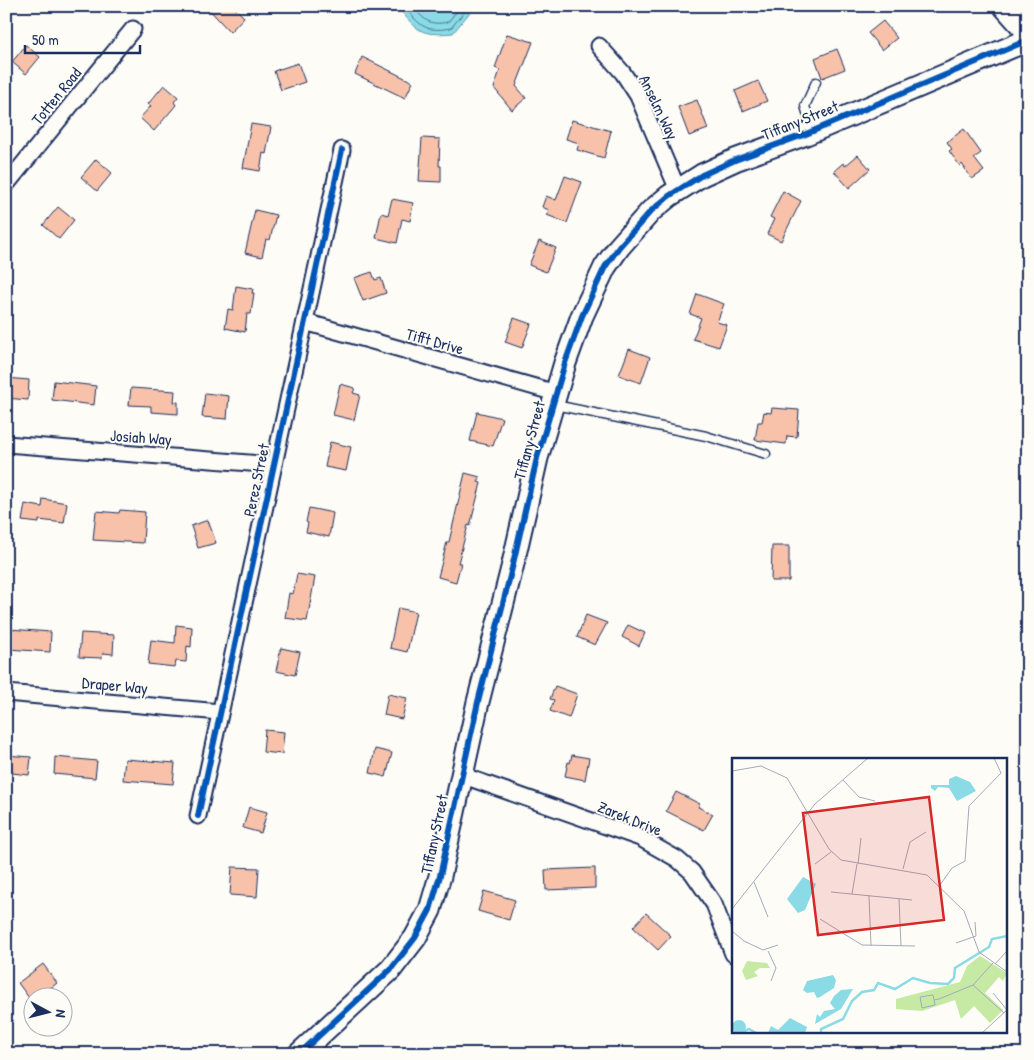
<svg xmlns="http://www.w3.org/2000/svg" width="1034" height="1060" font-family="'Patrick Hand',sans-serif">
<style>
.water{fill:#8adbe5;stroke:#5e96af}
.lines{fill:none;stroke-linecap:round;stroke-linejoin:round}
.shore{stroke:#477494;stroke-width:1}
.building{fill:#f8c2aa;stroke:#1b2f5e}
.lane-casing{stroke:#1b2f5e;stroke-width:11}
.street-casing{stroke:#1b2f5e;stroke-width:19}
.secondary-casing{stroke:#1b2f5e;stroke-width:25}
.lane{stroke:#fdfcf7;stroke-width:8}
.street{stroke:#fdfcf7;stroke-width:15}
.secondary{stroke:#fdfcf7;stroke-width:21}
.cycleway-casing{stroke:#fdfcf7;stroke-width:9}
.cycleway{stroke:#0057b8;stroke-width:6}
.labels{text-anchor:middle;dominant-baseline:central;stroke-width:4;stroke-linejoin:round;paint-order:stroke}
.street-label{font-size:16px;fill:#1b2f5e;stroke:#fdfcf7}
.inset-river{fill:none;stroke:#8adbe5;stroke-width:2.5}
.inset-road{fill:none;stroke:#a3aaba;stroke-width:1}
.view{fill:#d62828;fill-opacity:0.15;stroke:#d62828;stroke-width:2.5}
.inset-edge{fill:none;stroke:#1b2f5e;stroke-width:2.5}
</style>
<rect width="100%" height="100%" fill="#fdfcf7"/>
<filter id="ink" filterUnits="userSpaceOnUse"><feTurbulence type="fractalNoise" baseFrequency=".02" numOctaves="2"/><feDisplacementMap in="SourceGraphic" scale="10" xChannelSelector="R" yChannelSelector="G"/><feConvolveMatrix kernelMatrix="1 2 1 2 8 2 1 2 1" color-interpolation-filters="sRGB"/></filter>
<g filter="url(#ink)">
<path class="water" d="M396 6H475L453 33C418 36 419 31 396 6Z"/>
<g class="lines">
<g class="shore">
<path d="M403 6C421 25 423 33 451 28L469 6"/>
<path d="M412 6C425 20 428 26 448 22L461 6"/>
</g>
</g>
<g class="building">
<path d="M206 6H233L244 17 230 32Z"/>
<path d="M883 21 897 38 882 50 868 33Z"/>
<path d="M507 34 533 42 516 86 526 98 512 110 494 88 500 70 495 68Z"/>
<path d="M26 45 40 57 26 74 12 62Z"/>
<path d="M837 49 845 69 822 78 815 58Z"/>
<path d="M362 57 413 82 405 98 355 74Z"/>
<path d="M298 63 305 82 281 90 274 71Z"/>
<path d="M758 81 767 101 743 111 735 91Z"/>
<path d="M164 85 178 97 174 102 176 105 154 131 140 118 151 106 148 104Z"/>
<path d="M697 100 708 129 689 136 678 107Z"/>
<path d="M572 120 611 131 604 158 577 150 579 143 566 139Z"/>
<path d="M251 124 271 127 266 154 263 153 260 171 243 168Z"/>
<path d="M964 129 981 153 974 158 984 171 972 179 962 164 960 166 949 151 952 149 947 142Z"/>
<path d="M422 138 440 139 439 166H441V182L419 181Z"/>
<path d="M858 155 870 169 849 188 834 171 843 163 845 166Z"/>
<path d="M96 159 112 173 97 191 81 177Z"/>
<path d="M565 176 582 182 567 223 547 215 549 210 542 207 546 196 556 200Z"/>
<path d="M783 191 801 201 781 241 767 234 774 219 770 217Z"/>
<path d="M392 199 413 203 410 221 402 219 397 243 376 238 381 213 388 215Z"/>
<path d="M58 207 74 220 59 239 43 225Z"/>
<path d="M255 210 276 215 270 240 266 239 262 257 245 253Z"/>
<path d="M539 241 556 248 546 272 529 265Z"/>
<path d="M372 272 375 280 381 278 386 293 363 301 354 278Z"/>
<path d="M236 286 253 289 252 293H254L251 314H247L245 332 225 328 228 309 233 310Z"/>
<path d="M697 294 724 304 717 322 727 325 719 347 693 339 701 318 690 314Z"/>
<path d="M514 318 531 324 522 348 505 342Z"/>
<path d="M629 349 650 357 641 383 619 375Z"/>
<path d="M6 378 29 380 28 400 6 398Z"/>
<path d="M54 381 96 386 94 405 52 400Z"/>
<path d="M340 384 355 388 353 393 360 395 354 420 333 415Z"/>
<path d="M131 388 175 391 174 402H178V414L151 412V406L129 405Z"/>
<path d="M205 393 229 396 227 419 202 417Z"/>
<path d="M772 408 799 410 797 437 787 436 786 444 755 440 758 422H762L764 412 771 413Z"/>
<path d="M477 412 502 418 493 446 470 441Z"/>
<path d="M330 442 351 447 346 471 325 467Z"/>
<path d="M465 473 480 477 478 482 481 483 470 526 468 525 458 563H461L456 582 438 577 447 542H449Z"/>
<path d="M43 499 67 503 64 523 39 520V523L22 521 25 504 42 507Z"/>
<path d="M309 508 333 513 329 537 306 532 308 523 306 522Z"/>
<path d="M120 510 145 512 143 543 93 540 96 511 119 513Z"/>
<path d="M208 520 216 543 198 548 191 526Z"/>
<path d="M772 546H789V581H771Z"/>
<path d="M297 574 315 577 307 621 285 618 289 593 293 594Z"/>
<path d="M398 608 416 612 407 652 390 648Z"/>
<path d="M586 615 607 623 595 645 577 637Z"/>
<path d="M176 625 192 627 191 647 187 646 186 662 176 661 175 667 148 664 151 640 175 643Z"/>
<path d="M628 625 645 633 639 646 622 637Z"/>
<path d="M9 629 51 632 50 652 8 649Z"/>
<path d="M81 633 114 635 113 654 103 653 102 658 79 657Z"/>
<path d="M281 648 300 652 295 675 276 671Z"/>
<path d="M555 686 577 694 569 718 550 711 554 700 550 699Z"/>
<path d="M388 694 407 698 402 719 384 715Z"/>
<path d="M265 730 284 732 282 754 263 752Z"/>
<path d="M375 749 392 753 386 777 370 773Z"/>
<path d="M6 755 31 757 29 775 12 773V770H6Z"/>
<path d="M572 755 589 758 585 780 565 776 568 762 570 763Z"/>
<path d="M55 757 97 761 95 778 54 774Z"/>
<path d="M125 759 175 763 173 784 123 780Z"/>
<path d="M676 792 700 804 698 807 713 814 704 830 666 811Z"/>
<path d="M249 807 267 812 261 833 243 828Z"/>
<path d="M232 867 259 868 257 897 230 895Z"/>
<path d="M595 868V888L546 890 545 870Z"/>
<path d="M484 891 515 900 509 920 478 911Z"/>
<path d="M646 913 671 936 658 950 633 927Z"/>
<path d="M43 964 57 983 38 998H32V1002L18 983Z"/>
</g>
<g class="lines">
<g class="lane-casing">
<g id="lane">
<path d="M812 129 805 106 816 82"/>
<path d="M555 405 706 436 766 454"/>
</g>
</g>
<g class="street-casing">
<g id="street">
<path d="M599 46 623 73 638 96 678 190"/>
<path d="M6 185 133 29"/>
<path d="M305 322 556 393"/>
<path d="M6 444 274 465"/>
<path d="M6 693 220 712"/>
<path d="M461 775 640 838 677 859 692 872 714 904 733 954"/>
<path d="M198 816 342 150"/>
</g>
</g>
<g class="secondary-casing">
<g id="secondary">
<path d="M1004 6 1028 33"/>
<path d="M299 1054 391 969 415 938 430 910 440 876 478 702 512 568 537 458 565 363 582 316 605 267 619 247 651 211 669 196 702 175 735 160 806 134 1028 40"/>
</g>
</g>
<use href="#lane" class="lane"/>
<use href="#street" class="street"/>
<use href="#secondary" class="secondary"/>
<g class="cycleway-casing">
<g id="cycleway">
<path d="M198 816 342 150"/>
<path d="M299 1054 391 969 415 938 430 910 440 876 478 702 512 568 537 458 565 363 582 316 605 267 619 247 651 211 669 196 702 175 735 160 806 134 1028 40"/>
</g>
</g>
<use href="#cycleway" class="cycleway"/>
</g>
</g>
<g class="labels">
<g class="street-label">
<text transform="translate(56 96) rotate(-51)">Totten Road</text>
<text transform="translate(659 107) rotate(64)">Anselm Way</text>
<text transform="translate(800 120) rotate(-22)">Tiffany Street</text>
<text transform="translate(435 341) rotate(16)">Tifft Drive</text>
<text transform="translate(141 437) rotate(4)">Josiah Way</text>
<text transform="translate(529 440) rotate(-75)">Tiffany Street</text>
<text transform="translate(256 480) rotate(-78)">Perez Street</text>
<text transform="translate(115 685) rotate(5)">Draper Way</text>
<text transform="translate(630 818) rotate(22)">Zarek Drive</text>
<text transform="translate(434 834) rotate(-78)">Tiffany Street</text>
</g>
</g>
<g transform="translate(732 758)">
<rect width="275" height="275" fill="#fdfcf7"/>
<path d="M248 198 275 215 271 223 267 219 253 235 271 252 258 265 242 248 229 261 223 242 190 253 164 251V241L228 224 235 208ZM15 203 35 205 38 210H28L22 214 26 218 14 222 10 213Z" fill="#c6eaa3"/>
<path d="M224 18 238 24 244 33 225 43 217 30 206 29 203 33 199 30V27H217V21ZM71 119 84 126 73 152 66 155 55 141ZM101 217 104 222 102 230 88 239 85 240 82 234 75 235 71 232 75 223ZM121 231 109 251 83 266 85 256 88 259 92 253 103 251 98 245 102 238 109 232ZM58 260 75 269 73 275H36L39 268 46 272ZM0 269a7 7 0 1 1 14 0a7 7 0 1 1-14 0Z" fill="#8adbe5"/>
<path class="inset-river" d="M9 275 17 271 24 275M89 275V271L111 261 120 243 130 234 142 232 146 225 163 231 181 220 198 225 216 226 222 220 223 210 257 189 260 181 275 178"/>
<path class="inset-road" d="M0 13 29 8 55 20 97 91 109 102 195 117 232 153 247 194 275 214M111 22 127 39 143 43M83 106 99 94M126 106 129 80M171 111 178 84 194 74M22 124 36 159M208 127 220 110 233 103 237 48 269 15 262 0M99 134 180 142M120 136 125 106M137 138 139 188M167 141 169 188M0 151 83 46 136 0M88 161 130 187 183 188M0 173 12 183 31 192 46 187M224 185 244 178 243 164M36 193 44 210 39 223M261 205 241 227 272 255M263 206 275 193M261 235 275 252M202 242 203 247 190 250 188 239 201 237 202 242 207 241 241 227M250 275 275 252"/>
<path class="view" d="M197 39 212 162 86 177 71 55Z"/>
<rect width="275" height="275" class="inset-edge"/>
</g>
<rect width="1034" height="1060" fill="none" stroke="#fdfcf7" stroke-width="25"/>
<rect x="12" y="12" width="1009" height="1035" fill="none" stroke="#1b2f5e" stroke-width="2" filter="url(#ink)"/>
<g transform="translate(48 1012) rotate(97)"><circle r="24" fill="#fdfcf7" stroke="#a3aaba"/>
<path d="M0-4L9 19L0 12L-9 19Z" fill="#1b2f5e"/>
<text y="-8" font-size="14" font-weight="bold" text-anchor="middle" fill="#1b2f5e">N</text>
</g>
<path d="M25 45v8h115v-8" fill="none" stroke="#1b2f5e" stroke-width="2.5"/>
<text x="32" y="45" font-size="15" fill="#1b2f5e" stroke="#fdfcf7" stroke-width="4" paint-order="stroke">50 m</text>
</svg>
